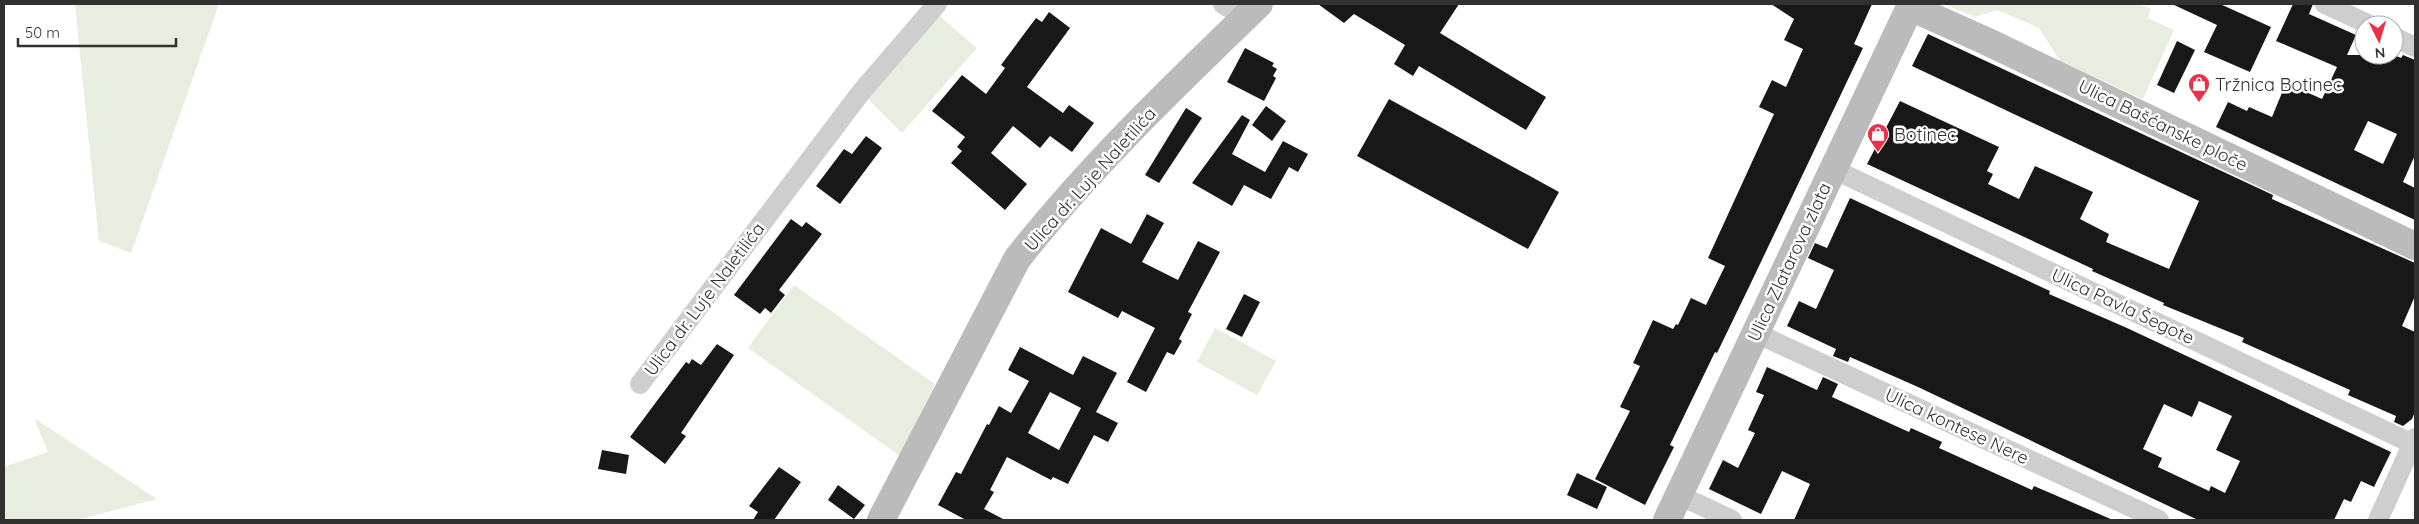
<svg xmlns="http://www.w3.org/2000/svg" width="2419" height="524" font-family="Quicksand,sans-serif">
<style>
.green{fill:#e8eedf}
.building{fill:#181818;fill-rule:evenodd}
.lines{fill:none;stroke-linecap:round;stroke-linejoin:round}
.street{stroke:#cecece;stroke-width:20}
.secondary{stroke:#bbb;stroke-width:28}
.labels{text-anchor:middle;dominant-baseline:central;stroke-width:5;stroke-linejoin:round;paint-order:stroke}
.poi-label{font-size:18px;fill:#313131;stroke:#fff;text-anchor:start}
.street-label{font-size:18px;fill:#313131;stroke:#fff}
</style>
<rect width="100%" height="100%" fill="#fff"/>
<g class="green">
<path d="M78 4H219L131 253 99 241 75 5Z"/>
<path d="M1944 4H2139L2151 9 2148 18 2174 30 2143 99 2060 61 2039 28 1997 10 1975 17Z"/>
<path d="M938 15 977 48 902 133 867 98Z"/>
<path d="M794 285 935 384 900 456 748 348Z"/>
<path d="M1215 328 1276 361 1257 395 1197 362Z"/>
<path d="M34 418 157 499 77 520H4V467L48 452Z"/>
</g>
<g class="building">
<path d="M1318 4H1459L1440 33 1546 97 1526 130 1419 66 1413 76 1394 64 1405 45 1354 14 1344 23Z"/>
<path d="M1771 4H1872L1854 44 1863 48 1749 287 1717 353 1715 352 1670 445 1674 447 1645 505 1595 479 1630 411 1620 407 1640 366 1633 363 1653 320 1673 329 1676 324 1678 325 1691 298 1706 305 1725 266 1708 258 1774 114 1759 107 1772 80 1786 87 1803 49 1784 40 1794 19Z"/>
<path d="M2172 4H2220L2271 27 2250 72 2204 52 2217 25Z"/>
<path d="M2293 4H2313L2309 14 2356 35 2347 55H2394L2401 58 2403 55 2415 60V155L2403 182 2415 188V220L2216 127 2228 102 2247 111 2249 107 2272 117 2286 83 2322 99 2337 67 2276 41ZM2368 121 2397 134 2383 164 2354 150Z"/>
<path d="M1049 12 1070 28 1027 87 1063 113 1069 105 1094 123 1072 152 1050 136 1040 148 1013 126 991 153 1027 184 1005 210 951 163 962 151 957 147 965 137 932 111 962 75 986 94 1005 68 1001 65 1036 18 1042 22Z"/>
<path d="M1928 34 2273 195 2272 199 2415 263V296L2402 326 2415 332V412L2412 419 2403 426 2394 422 2396 416 2348 395 2350 390 2242 342 2244 338 2163 305 2164 303 2092 271 2093 269 1867 164 1900 101 1999 147 1987 171 1993 174 1988 184 2019 199 2035 166 2093 192 2080 219 2109 234 2106 242 2169 269 2199 201 1912 66Z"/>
<path d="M2177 41 2195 50 2174 93 2157 85Z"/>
<path d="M1245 48 1274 63 1272 66 1277 69 1273 76 1276 78 1264 101 1227 82Z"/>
<path d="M1389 99 1559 192 1528 249 1357 156Z"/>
<path d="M1266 106 1286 121 1272 141 1252 125Z"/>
<path d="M1186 108 1202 118 1159 183 1145 175Z"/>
<path d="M1242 115 1250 120 1232 154 1265 172 1283 141 1308 154 1298 172 1289 167 1271 199 1244 185 1232 206 1192 183Z"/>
<path d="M866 136 882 148 840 204 816 186 844 149 852 154Z"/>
<path d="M1850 198 2050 291 2049 294 2127 328 2391 452 2374 487 2361 481 2351 502 2344 499 2334 520H2198L1918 387 1850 357 1848 362 1833 356 1836 349 1787 326 1799 301 1816 309 1834 270 1808 258 1815 243 1827 248ZM2199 401 2232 416 2216 450 2240 461 2225 493 2211 486 2209 491 2158 467 2162 458 2143 449 2164 404 2192 417Z"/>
<path d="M1147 214 1164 223 1142 262 1178 280 1198 241 1220 252 1188 312 1192 314 1179 339 1182 341 1174 355 1167 352 1146 392 1127 382 1155 328 1122 311 1118 318 1068 292 1101 228 1131 244Z"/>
<path d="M791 219 802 227 806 222 822 234 779 290 785 295 771 313 765 308 760 314 734 295Z"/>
<path d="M1244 294 1260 302 1242 337 1226 329Z"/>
<path d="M717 344 734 355 681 433 686 436 665 464 630 437 686 362 689 364 692 359 701 365Z"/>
<path d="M1020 347 1073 375 1083 356 1117 373 1096 412 1118 423 1108 442 1094 435 1068 484 1053 477 1051 480 1007 457 990 490 994 492 984 509 1005 520H966L938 505 956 472 961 474 987 424 989 425 999 406 1011 413 1029 381 1008 370ZM1050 392 1081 408 1059 450 1028 433Z"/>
<path d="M1767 367 1817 390 1823 377 1838 384 1832 397 1909 432 1911 428 1942 442 1939 448 2032 490 2034 486 2113 520H1794L1810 484 1782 471 1761 514 1709 489 1723 460 1738 468 1755 433 1748 430 1764 395 1756 392Z"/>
<path d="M602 450 629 455 626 474 598 469Z"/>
<path d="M779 467 801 482 774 520H753L758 512 749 506Z"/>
<path d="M1577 473 1607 487 1597 509 1567 495Z"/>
<path d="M838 485 865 505 854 519 828 500Z"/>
</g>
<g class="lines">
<g class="street">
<path d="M1223 4 1245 18"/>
<path d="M2325 4 2370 25"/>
<path d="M2394 37 2415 47"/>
<path d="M1833 169 2413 444"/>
<path d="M1756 333 2159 520"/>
<path d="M640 384 862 91 937 4"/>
<path d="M1679 495 1732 520"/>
<path d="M2378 520 2415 438"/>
</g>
<g class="secondary">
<path d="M881 520 1017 259C1089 167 1175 85 1259 4"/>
<path d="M1667 520 1910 7 1986 41 2415 246"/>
</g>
</g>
<defs>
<g id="shop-pin" transform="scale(1.125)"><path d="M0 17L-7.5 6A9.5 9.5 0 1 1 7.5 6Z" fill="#ea3148" stroke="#fff"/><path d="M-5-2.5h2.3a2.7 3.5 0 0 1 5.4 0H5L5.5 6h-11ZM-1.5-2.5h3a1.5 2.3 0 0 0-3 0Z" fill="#fff"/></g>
</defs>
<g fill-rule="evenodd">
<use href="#shop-pin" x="2199" y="84"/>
<use href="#shop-pin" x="1878" y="134"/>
</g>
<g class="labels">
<g class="poi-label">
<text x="2215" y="84">Tržnica Botinec</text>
<text x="1894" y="134">Botinec</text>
</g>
<g class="street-label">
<text transform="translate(2163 125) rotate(26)">Ulica Bašćanske ploče</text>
<text transform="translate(1090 179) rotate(-48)">Ulica dr. Luje Naletilića</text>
<text transform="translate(1789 262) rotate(-65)">Ulica Zlatarova zlata</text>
<text transform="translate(704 299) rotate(-53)">Ulica dr. Luje Naletilića</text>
<text transform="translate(2123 306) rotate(25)">Ulica Pavla Šegote</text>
<text transform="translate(1957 426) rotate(25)">Ulica kontese Nere</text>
</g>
</g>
<rect width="2419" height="524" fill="none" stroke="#313131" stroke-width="10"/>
<g transform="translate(2379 40) rotate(175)"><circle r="24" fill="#ffffff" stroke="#adadad"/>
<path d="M0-4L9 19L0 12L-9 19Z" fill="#ea3148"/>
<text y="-8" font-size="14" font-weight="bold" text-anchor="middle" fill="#313131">N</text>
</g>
<path d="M18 38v8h158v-8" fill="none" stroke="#313131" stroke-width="2.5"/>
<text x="25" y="38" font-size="15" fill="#313131" stroke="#ffffff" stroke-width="4" paint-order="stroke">50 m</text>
</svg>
